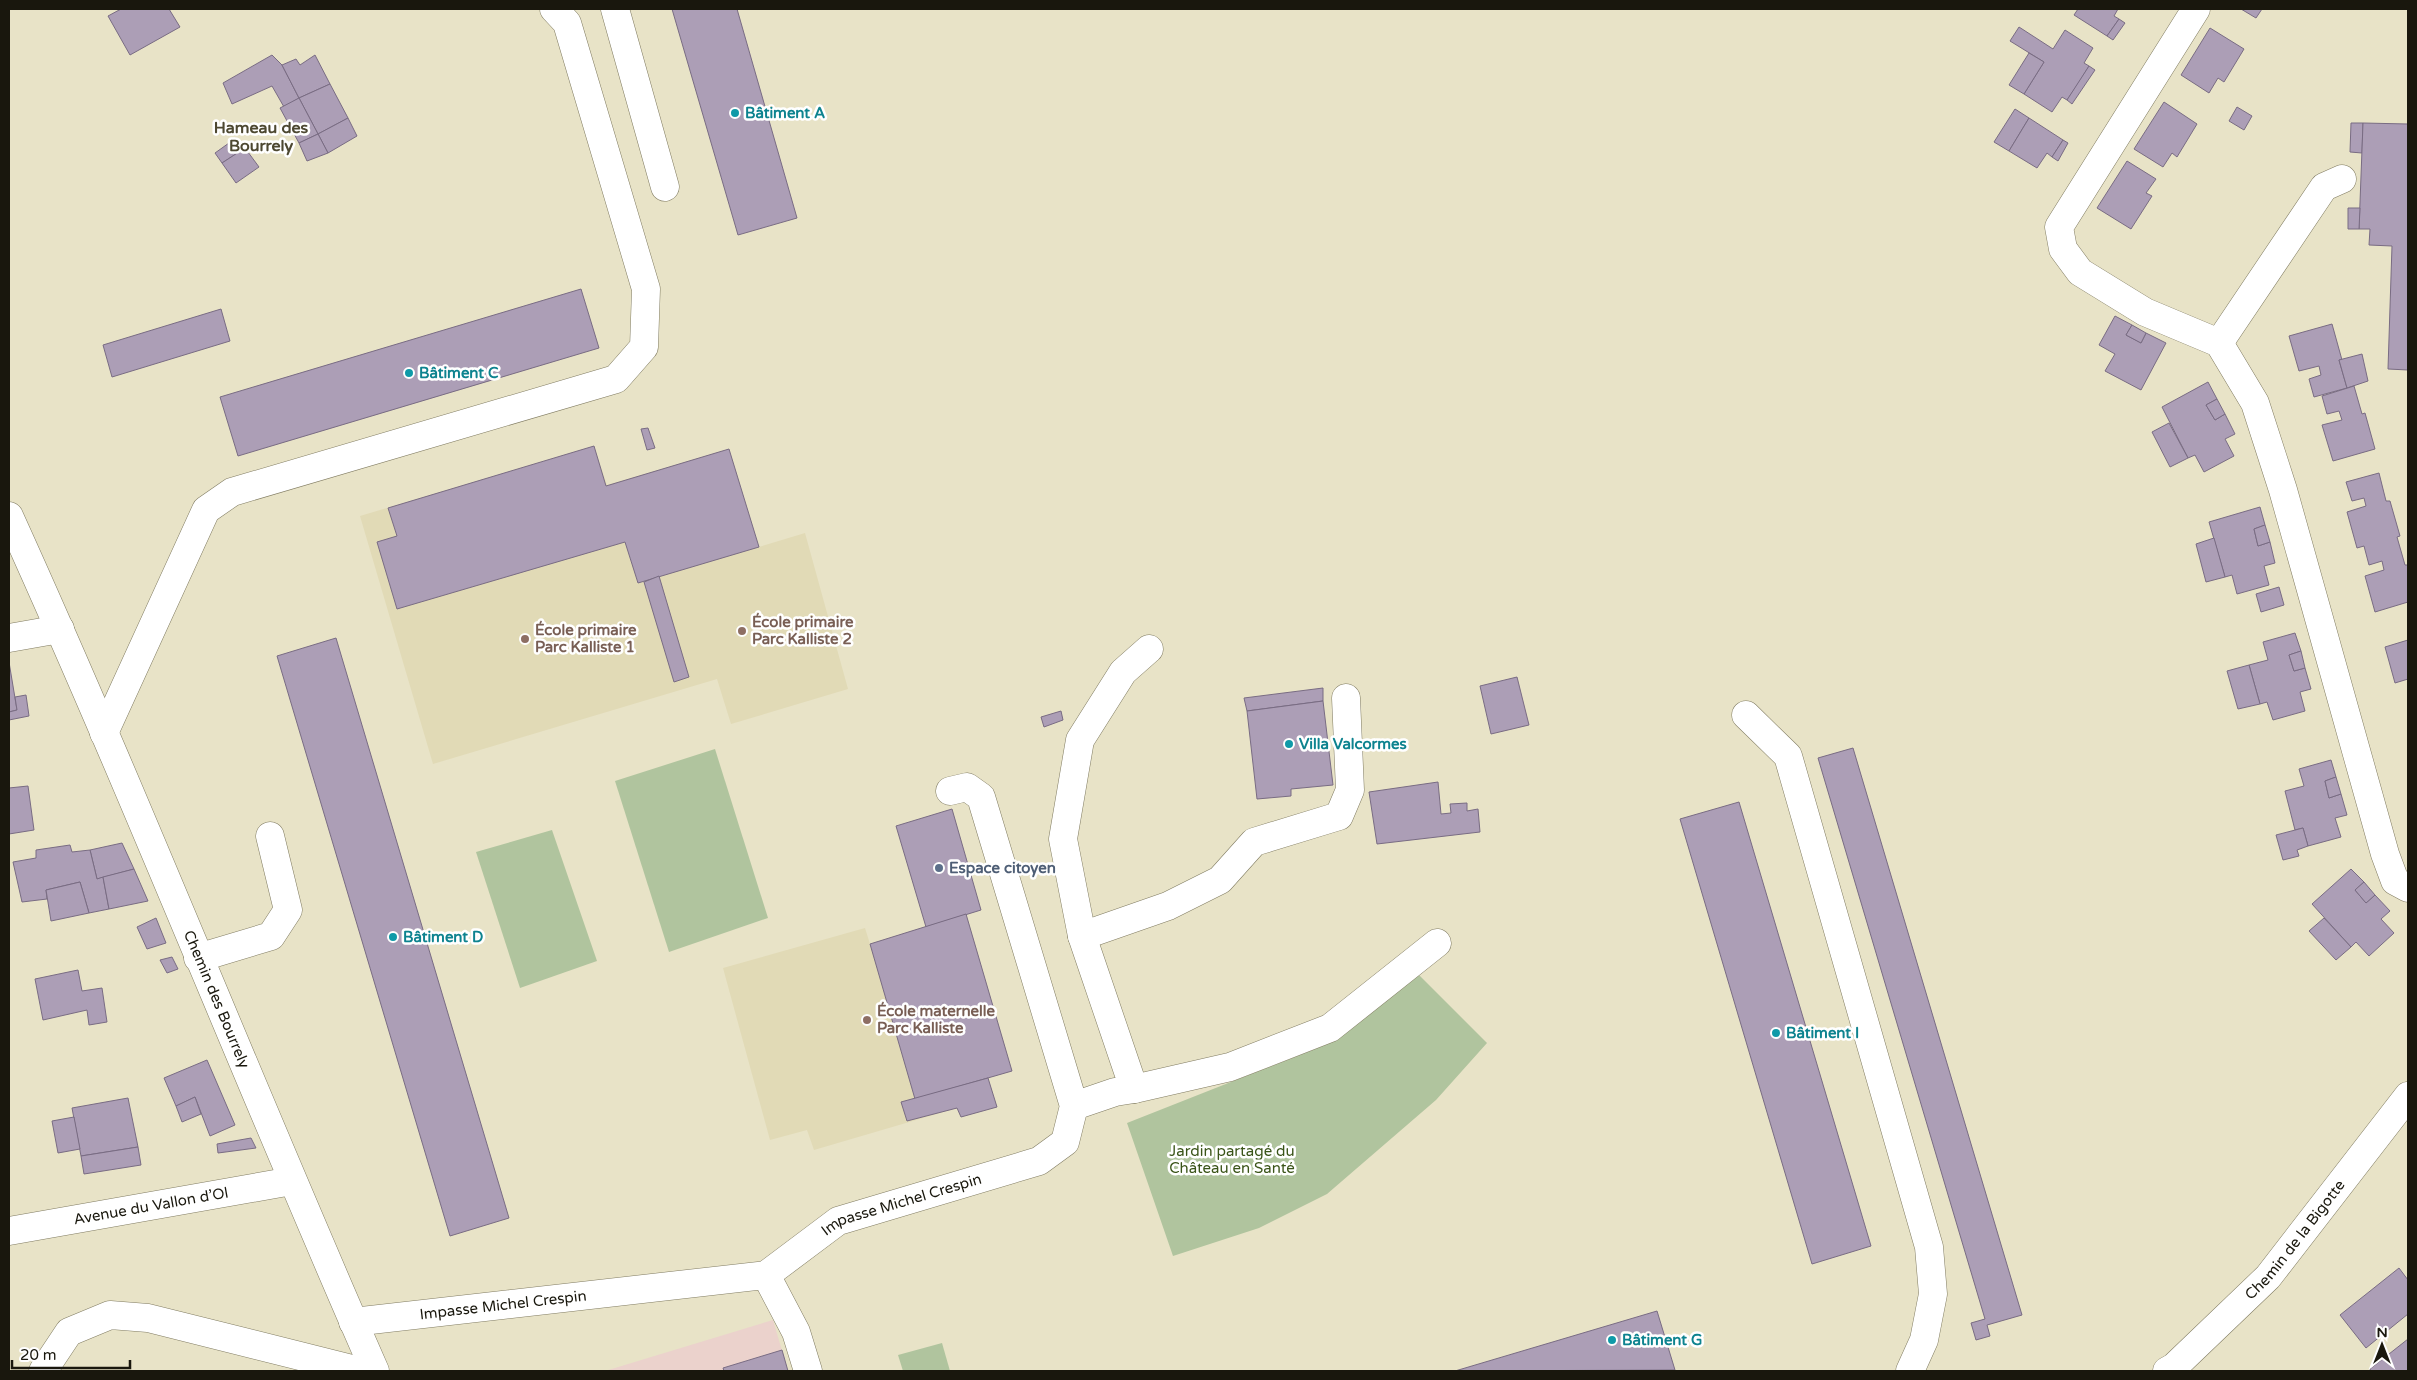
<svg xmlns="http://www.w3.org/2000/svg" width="2417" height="1380" font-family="'Varela Round',sans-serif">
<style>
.commercial{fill:#ebd2cc}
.built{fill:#e1dab6}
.green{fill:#b0c49e}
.building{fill:#ac9eb6;stroke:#796c83}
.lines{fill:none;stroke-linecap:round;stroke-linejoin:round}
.minor-casing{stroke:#817c62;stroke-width:29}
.minor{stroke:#fff;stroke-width:28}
.culture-dot{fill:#0f9aa8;stroke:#fff;stroke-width:2}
.education-dot{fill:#8d6e63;stroke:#fff;stroke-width:2}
.service-dot{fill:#5c6f8a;stroke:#fff;stroke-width:2}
.labels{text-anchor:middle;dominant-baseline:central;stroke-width:5;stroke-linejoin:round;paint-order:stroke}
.culture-label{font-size:15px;font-weight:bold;fill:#0d838f;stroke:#fff;text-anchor:start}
.education-label{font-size:15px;font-weight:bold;fill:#785e54;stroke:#fff;text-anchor:start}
.service-label{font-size:15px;font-weight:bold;fill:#4e5e75;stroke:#fff;text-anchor:start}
.street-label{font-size:15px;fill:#19170d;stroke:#fff}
.park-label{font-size:15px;fill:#3a5418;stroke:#fff}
.neighbourhood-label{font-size:16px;font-weight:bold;fill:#4d4831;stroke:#fff}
</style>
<rect width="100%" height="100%" fill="#e8e3c7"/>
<path class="commercial" d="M773 1320 788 1371H605Z"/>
<g class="built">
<path d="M594 446 607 485 729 449 759 547 805 533 848 689 731 724 717 679 433 764 360 516Z"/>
<path d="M966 914 1012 1071 988 1078 997 1107 961 1117 957 1108 814 1150 807 1130 770 1140 723 968 865 928 870 944Z"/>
</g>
<g class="green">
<path d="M715 749 768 918 669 952 615 781Z"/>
<path d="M552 830 597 961 520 988 476 852Z"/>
<path d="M1419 975 1487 1043 1436 1100 1327 1194 1259 1228 1173 1256 1127 1123 1330 1043Z"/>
<path d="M942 1343 950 1371H903L898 1355Z"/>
</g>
<g class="building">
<path d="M121 9H169L180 27 130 55 108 16Z"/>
<path d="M672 9H737L797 218 738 235Z"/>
<path d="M2078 9H2118L2114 16 2119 19 2107 36 2074 15Z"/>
<path d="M2241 9H2262L2256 18Z"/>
<path d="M2119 19 2125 23 2113 40 2107 36Z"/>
<path d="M2019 27 2053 49 2065 30 2093 48 2084 63 2089 66 2078 84 2067 100 2062 97 2052 112 2024 94 2044 62 2010 41Z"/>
<path d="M2210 28 2244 49 2224 82 2218 78 2209 93 2181 75Z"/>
<path d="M2029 53 2044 62 2024 94 2009 85Z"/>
<path d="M272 55 282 65 299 98 284 107 272 86 232 104 223 83Z"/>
<path d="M315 55 330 84 299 98 282 65 296 59 300 65Z"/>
<path d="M2089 66 2095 70 2072 104 2067 100Z"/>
<path d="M330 84 348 118 318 134 299 98Z"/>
<path d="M299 98 318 134 299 143 280 108Z"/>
<path d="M2164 102 2197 124 2177 157 2172 153 2163 167 2134 149Z"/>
<path d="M2237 107 2252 116 2244 130 2229 121Z"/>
<path d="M2015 109 2029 118 2009 151 1994 142Z"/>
<path d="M348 118 357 136 328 153 318 134Z"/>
<path d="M2029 118 2063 140 2052 157 2047 153 2037 168 2009 151Z"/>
<path d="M2351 123H2363L2362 153 2350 152Z"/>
<path d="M2363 123 2408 124V370L2388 369 2392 246 2369 245 2370 229H2359Z"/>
<path d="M318 134 328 153 307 161 299 143Z"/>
<path d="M236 138 245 148 222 163 215 153Z"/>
<path d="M2063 140 2068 143 2058 161 2052 157Z"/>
<path d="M245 148 259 167 236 183 222 163Z"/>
<path d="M2127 161 2156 179 2146 193 2152 196 2131 229 2097 208Z"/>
<path d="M2348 208H2360L2359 229H2348Z"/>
<path d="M581 289 599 348 238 456 220 397Z"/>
<path d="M221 309 230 341 112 377 103 345Z"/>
<path d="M2115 316 2132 325 2126 335 2141 343 2146 333 2166 343 2141 390 2105 371 2115 354 2099 345Z"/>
<path d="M2332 324 2342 360H2339L2347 388 2314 397 2309 379 2321 375 2319 366 2299 371 2289 336Z"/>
<path d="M2132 325 2146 333 2141 343 2126 335Z"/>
<path d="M2362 354 2368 381 2347 388 2339 360Z"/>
<path d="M2208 382 2217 399 2206 405 2215 420 2225 414 2235 434 2225 439 2234 456 2204 472 2195 455 2188 458 2162 407Z"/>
<path d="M2354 386 2362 414 2365 413 2375 449 2333 461 2322 425 2342 420 2339 411 2327 414 2322 396Z"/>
<path d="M2217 399 2225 414 2215 420 2206 405Z"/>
<path d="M2169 423 2188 458 2170 467 2152 432Z"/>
<path d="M648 428 655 448 647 450 641 429Z"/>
<path d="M594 446 606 486 729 449 759 547 638 583 625 542 397 609 377 542 397 536 388 508Z"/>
<path d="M2379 473 2386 501H2390L2400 536 2397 537 2405 565H2408V602L2375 612 2365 576 2384 570 2382 561 2369 565 2364 546 2357 548 2347 512 2366 506 2364 498 2352 501 2346 482Z"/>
<path d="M2260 507 2265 525 2254 529 2258 546 2270 542 2275 563 2264 566 2269 585 2237 594 2232 575 2225 577 2209 522Z"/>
<path d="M2265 525 2270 542 2258 546 2254 529Z"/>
<path d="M2214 538 2225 577 2206 582 2196 544Z"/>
<path d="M659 576 689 677 674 682 644 582Z"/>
<path d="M2279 587 2284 605 2261 612 2256 594Z"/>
<path d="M2295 633 2301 651 2289 655 2294 671 2305 668 2311 689 2300 692 2305 711 2273 720 2267 702 2260 704 2249 665 2268 660 2263 642Z"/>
<path d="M336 638 509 1218 450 1236 277 656Z"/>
<path d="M2408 640V679L2395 683 2385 647Z"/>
<path d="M2301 651 2305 668 2294 671 2289 655Z"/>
<path d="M9 662 17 710 9 712Z"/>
<path d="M2249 665 2260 704 2238 709 2227 671Z"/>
<path d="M1517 677 1529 725 1491 734 1480 686Z"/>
<path d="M1323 688V701L1247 711 1244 698Z"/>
<path d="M26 695 29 716 9 720V712L17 710 15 697Z"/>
<path d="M1323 701 1333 785 1291 789V796L1257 799 1247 711Z"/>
<path d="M1061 711 1063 720 1044 727 1041 717Z"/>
<path d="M1853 748 2022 1315 1987 1325 1990 1336 1976 1340 1971 1323 1985 1319 1818 758Z"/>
<path d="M2331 760 2336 777 2325 781 2329 798 2341 794 2347 815 2335 818 2341 837 2308 846 2303 828 2295 830 2285 791 2304 786 2299 769Z"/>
<path d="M2336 777 2341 794 2329 798 2325 781Z"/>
<path d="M1438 782 1441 814 1451 813 1450 804 1467 803V811L1478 809 1480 832 1377 844 1369 792Z"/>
<path d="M28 786 34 830 9 834V788Z"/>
<path d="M1739 802 1871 1246 1812 1264 1680 819Z"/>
<path d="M952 809 981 910 926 927 896 826Z"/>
<path d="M2303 828 2308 846 2297 850 2299 856 2283 860 2276 835Z"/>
<path d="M122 843 134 869 97 879 90 850Z"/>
<path d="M70 845 72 852 90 850 97 879 103 877 109 909 89 913 80 882 46 890 47 899 22 902 13 862 36 858V850Z"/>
<path d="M134 869 148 901 109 909 103 877Z"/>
<path d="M2351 869 2364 882 2355 890 2366 903 2375 895 2390 911 2381 919 2394 933 2369 956 2356 942 2351 947 2312 904Z"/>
<path d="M80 882 89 913 51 921 46 890Z"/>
<path d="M2364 882 2375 895 2366 903 2355 890Z"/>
<path d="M966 914 1012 1071 915 1099 870 944Z"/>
<path d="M156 918 166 943 147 949 137 927Z"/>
<path d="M2324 918 2351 947 2336 960 2309 931Z"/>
<path d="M172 957 178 969 167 973 160 960Z"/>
<path d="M78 970 82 991 102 988 107 1022 89 1025 87 1010 43 1020 35 979Z"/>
<path d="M207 1060 235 1125 210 1136 195 1097 176 1106 164 1078Z"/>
<path d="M988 1078 997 1107 961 1117 957 1108 907 1121 901 1102Z"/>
<path d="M195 1097 201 1114 182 1122 176 1106Z"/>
<path d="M128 1098 138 1147 81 1156 72 1108Z"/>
<path d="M74 1117 80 1149 58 1153 52 1121Z"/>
<path d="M251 1138 256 1148 218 1153 217 1144Z"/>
<path d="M138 1147 141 1165 84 1174 81 1156Z"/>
<path d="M2399 1268 2408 1280V1314L2366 1348 2340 1315Z"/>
<path d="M1657 1311 1675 1370 1455 1371Z"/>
<path d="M2408 1339V1371H2371L2370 1369Z"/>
<path d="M782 1350 788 1371H724L723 1368Z"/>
</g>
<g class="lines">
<g class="minor-casing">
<g id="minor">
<path d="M615 9 665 187"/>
<path d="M2196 9 2059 227 2063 249 2080 272 2145 312 2219 343 2255 403 2283 490 2385 854 2395 881 2408 888"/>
<path d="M2219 343 2324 187 2342 179"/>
<path id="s1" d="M9 516C137 798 250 1087 375 1371"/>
<path d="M9 638 60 629"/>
<path d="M1746 715 1788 756 1929 1247 1933 1294 1924 1340 1910 1371"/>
<path d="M104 733 206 510 232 492 616 379 644 347 646 289 567 23 554 9"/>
<path d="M1082 936 1168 906 1220 880 1254 842 1339 816 1350 790 1346 698"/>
<path d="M198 958 271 936 288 910 270 836"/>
<path d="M1134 1089 1230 1067 1330 1028 1437 943"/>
<path d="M1074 1106 1115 1092 1134 1089 1082 936 1063 839 1080 740 1123 672 1149 649"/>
<path id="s2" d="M9 1231 292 1181"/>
<path d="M766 1275 796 1332 808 1371"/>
<path id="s3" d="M353 1322 766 1275 838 1221 1039 1161 1065 1142 1074 1106 981 797 967 787 950 791"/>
<path d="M43 1371 69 1332 110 1315 148 1318 360 1371"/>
<path id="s4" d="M2167 1371 2174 1367 2268 1277 2408 1096"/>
</g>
</g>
<use href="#minor" class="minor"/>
</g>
<g class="culture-dot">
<circle cx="735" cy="113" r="5"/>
<circle cx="409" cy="373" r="5"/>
<circle cx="1289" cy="744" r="5"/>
<circle cx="393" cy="937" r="5"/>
<circle cx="1776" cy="1033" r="5"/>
<circle cx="1612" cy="1340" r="5"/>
</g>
<g class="education-dot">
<circle cx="742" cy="631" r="5"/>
<circle cx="525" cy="639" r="5"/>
<circle cx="867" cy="1020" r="5"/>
</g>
<circle class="service-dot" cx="939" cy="868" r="5"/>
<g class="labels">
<g class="culture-label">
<text x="745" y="113">Bâtiment A</text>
<text x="419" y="373">Bâtiment C</text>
<text x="1299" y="744">Villa Valcormes</text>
<text x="403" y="937">Bâtiment D</text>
<text x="1786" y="1033">Bâtiment I</text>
<text x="1622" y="1340">Bâtiment G</text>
</g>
<g class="education-label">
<text x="752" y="622">École primaire<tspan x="752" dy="17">Parc Kalliste 2</tspan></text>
<text x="535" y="630">École primaire<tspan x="535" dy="17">Parc Kalliste 1</tspan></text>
<text x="877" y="1011">École maternelle<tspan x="877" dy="17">Parc Kalliste</tspan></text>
</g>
<g class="service-label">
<text x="949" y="868">Espace citoyen</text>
</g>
<g class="street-label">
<text stroke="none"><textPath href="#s1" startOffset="526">Chemin des Bourrely</textPath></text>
<text stroke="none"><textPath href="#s2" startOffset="144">Avenue du Vallon d’Ol</textPath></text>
<text stroke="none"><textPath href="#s3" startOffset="571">Impasse Michel Crespin</textPath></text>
<text stroke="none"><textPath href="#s4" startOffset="184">Chemin de la Bigotte</textPath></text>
<text stroke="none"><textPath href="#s3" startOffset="151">Impasse Michel Crespin</textPath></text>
</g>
<g class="park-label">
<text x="1232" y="1151">Jardin partagé du<tspan x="1232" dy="17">Château en Santé</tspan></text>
</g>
<g class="neighbourhood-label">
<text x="261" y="128">Hameau des<tspan x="261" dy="18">Bourrely</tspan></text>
</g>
</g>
<rect width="2417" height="1380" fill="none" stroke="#19170d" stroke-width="20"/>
<g transform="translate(2382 1345)" stroke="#ffffff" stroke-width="4" paint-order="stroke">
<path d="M0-4L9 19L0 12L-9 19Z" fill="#19170d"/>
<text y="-8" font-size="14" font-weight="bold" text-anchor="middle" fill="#19170d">N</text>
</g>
<path d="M12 1360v8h118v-8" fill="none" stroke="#19170d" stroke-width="2.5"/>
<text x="20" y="1360" font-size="15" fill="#19170d" stroke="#ffffff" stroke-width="4" paint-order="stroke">20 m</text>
</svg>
